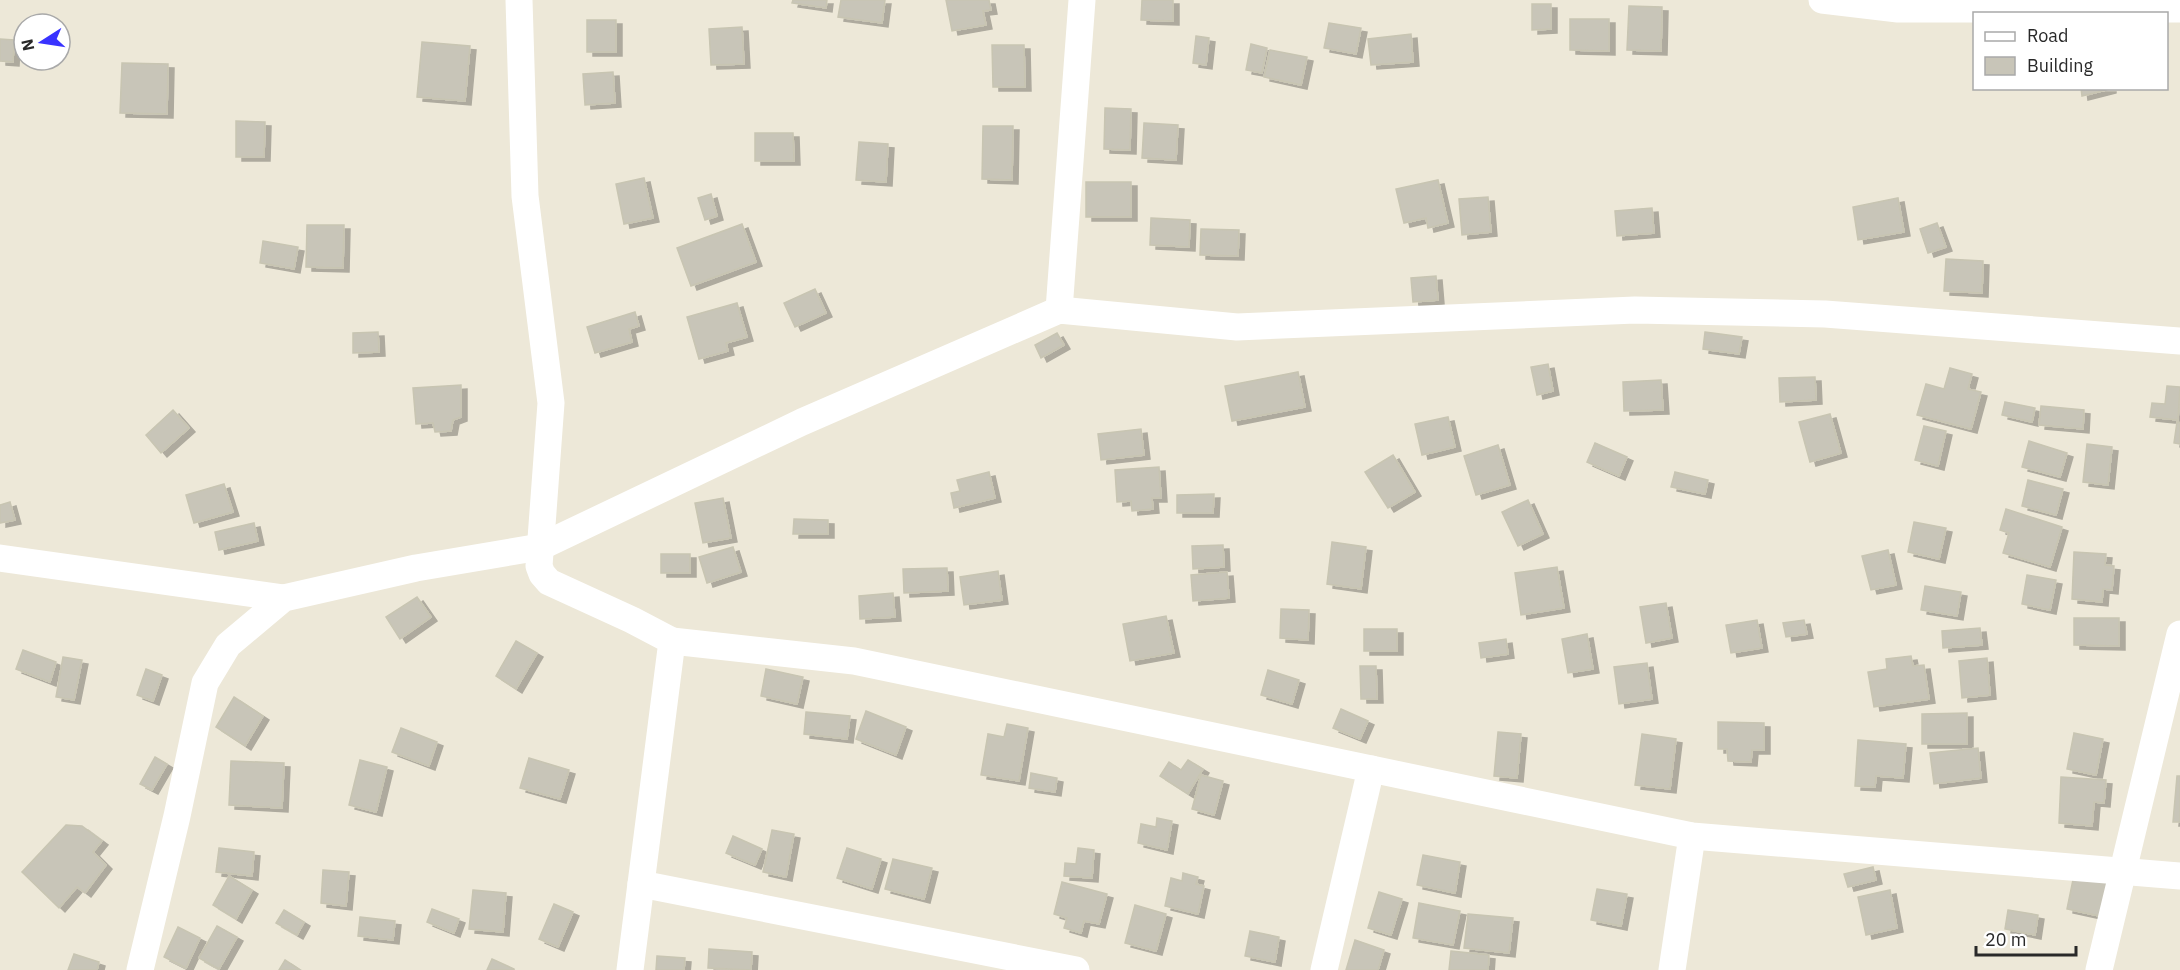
<svg xmlns="http://www.w3.org/2000/svg" width="2180" height="970" font-family="'IBM Plex Sans',sans-serif">
<style>
.building{fill:#c8c5b8;stroke:#c8c5b2;stroke-width:1.5;filter:url(#shadow)}
.lines{fill:none;stroke-linecap:round;stroke-linejoin:round}
.street{stroke:#fff;stroke-width:27}
</style>
<defs>
<filter id="shadow"><feDropShadow dx="6" dy="4" stdDeviation="0" flood-color="#0004"/></filter>
</defs>
<rect width="100%" height="100%" fill="#ede8d8"/>
<g class="building">
<path d="M793 0H827L826 8 792 3Z"/>
<path d="M841 0H885L882 23 838 17Z"/>
<path d="M946 0H989L991 10 983 11 986 25 952 31Z"/>
<path d="M1142 0H1173V21L1141 20Z"/>
<path d="M1532 4H1551V29L1532 30Z"/>
<path d="M1629 6 1662 7 1661 51 1627 50Z"/>
<path d="M1570 19H1609V51L1570 50Z"/>
<rect x="587" y="20" width="29" height="32"/>
<path d="M1329 23 1361 28 1356 54 1324 48Z"/>
<path d="M742 27 744 64 711 65 709 29Z"/>
<path d="M1411 34 1413 62 1371 65 1368 39Z"/>
<path d="M1196 36 1209 38 1206 65 1193 63Z"/>
<path d="M0 39 14 40 13 62 0 61Z"/>
<path d="M422 42 470 46 465 101 417 97Z"/>
<path d="M1251 44 1267 48 1262 73 1246 70Z"/>
<path d="M992 45H1024L1025 87H993Z"/>
<path d="M1270 50 1307 57 1301 85 1264 77Z"/>
<path d="M122 63 168 64 167 114 120 113Z"/>
<path d="M613 72 615 103 585 105 583 74Z"/>
<path d="M2081 88H2110V89L2082 96Z"/>
<path d="M1105 108 1131 109 1130 150 1104 149Z"/>
<path d="M236 121 265 122 264 157H236Z"/>
<path d="M1144 123 1178 125 1176 160 1142 158Z"/>
<path d="M983 126H1013L1012 180 982 179Z"/>
<path d="M755 133H793L794 161H755Z"/>
<path d="M859 142 888 144 886 182 856 180Z"/>
<path d="M644 178 653 218 624 224 616 184Z"/>
<path d="M1438 180 1448 223 1428 228 1426 218 1404 223 1396 189Z"/>
<rect x="1086" y="182" width="45" height="35"/>
<path d="M711 194 717 216 705 220 698 198Z"/>
<path d="M1488 197 1491 232 1462 235 1459 199Z"/>
<path d="M1898 198 1904 232 1858 240 1853 207Z"/>
<path d="M1652 208 1654 233 1617 236 1615 211Z"/>
<path d="M1151 218 1190 220 1189 247 1150 245Z"/>
<path d="M1937 223 1946 247 1928 253 1920 229Z"/>
<path d="M742 224 756 262 691 286 677 248Z"/>
<path d="M307 225H344L343 268 306 267Z"/>
<path d="M1201 229 1239 230 1238 256 1200 255Z"/>
<path d="M263 241 298 247 294 269 260 263Z"/>
<path d="M1946 259 1983 261 1982 293 1944 291Z"/>
<path d="M1436 276 1438 300 1413 302 1411 278Z"/>
<path d="M815 289 826 313 795 327 784 303Z"/>
<path d="M737 303 747 337 726 343 728 351 699 359 687 317Z"/>
<path d="M635 312 639 326 629 329 632 342 595 353 587 327Z"/>
<path d="M378 332 379 352 353 353V333Z"/>
<path d="M1705 332 1742 337 1739 354 1703 349Z"/>
<path d="M1057 333 1064 345 1041 358 1035 345Z"/>
<path d="M1548 364 1553 391 1537 395 1531 367Z"/>
<path d="M1950 368 1972 374 1968 389 1981 392 1971 429 1917 415 1926 384 1944 389Z"/>
<path d="M1298 372 1305 407 1232 421 1225 386Z"/>
<path d="M1815 377 1816 400 1780 402 1779 378Z"/>
<path d="M1661 380 1663 410 1624 411 1623 382Z"/>
<path d="M461 385V417L453 420 451 431 435 432 433 423 416 424 413 388Z"/>
<path d="M2167 386 2180 387 2178 420 2150 417 2152 403 2165 404Z"/>
<path d="M2005 402 2035 408 2032 422 2002 415Z"/>
<path d="M2041 406 2084 410 2083 429 2039 425Z"/>
<path d="M173 410 189 428 161 453 146 435Z"/>
<path d="M1830 414 1841 453 1810 462 1799 422Z"/>
<path d="M1448 417 1455 447 1422 455 1415 424Z"/>
<path d="M2177 422 2180 423V444L2174 443Z"/>
<path d="M1924 426 1946 431 1938 466 1915 460Z"/>
<path d="M1141 429 1144 455 1101 460 1098 434Z"/>
<path d="M2029 441 2067 453 2060 477 2022 467Z"/>
<path d="M1595 443 1627 457 1619 476 1587 462Z"/>
<path d="M2087 444 2112 447 2108 485 2083 482Z"/>
<path d="M1498 445 1510 485 1476 495 1464 456Z"/>
<path d="M1393 455 1415 492 1388 508 1365 472Z"/>
<path d="M1159 467 1161 498H1152L1153 509 1132 511 1131 501 1117 502 1115 470Z"/>
<path d="M989 472 995 498 954 508 951 493 960 491 957 480Z"/>
<path d="M1675 472 1708 480 1705 494 1671 487Z"/>
<path d="M2028 480 2063 489 2056 515 2022 506Z"/>
<path d="M224 484 233 512 194 523 186 495Z"/>
<path d="M1214 494 1213 513H1177V495Z"/>
<path d="M723 498 731 538 703 543 695 503Z"/>
<path d="M1528 500 1543 534 1518 546 1502 512Z"/>
<path d="M10 502 15 520 0 523V505Z"/>
<path d="M2006 509 2062 527 2050 567 2003 553 2009 533 2000 530Z"/>
<path d="M794 519 828 520V534H793Z"/>
<path d="M1914 522 1946 528 1939 559 1908 552Z"/>
<path d="M254 523 258 541 219 550 215 532Z"/>
<path d="M1332 542 1366 547 1361 589 1327 584Z"/>
<path d="M1223 545 1224 567 1193 569 1192 546Z"/>
<path d="M733 547 741 572 707 583 699 557Z"/>
<path d="M1888 550 1896 585 1871 590 1862 556Z"/>
<path d="M2074 552 2106 554 2105 565 2114 566 2112 590 2103 589 2102 602 2072 599Z"/>
<rect x="661" y="554" width="29" height="19"/>
<path d="M1557 567 1564 608 1521 615 1515 573Z"/>
<path d="M947 568 948 591 904 593 903 569Z"/>
<path d="M998 571 1002 600 964 605 960 577Z"/>
<path d="M1227 572 1229 598 1193 601 1191 575Z"/>
<path d="M2027 575 2056 580 2050 610 2022 604Z"/>
<path d="M1925 586 1961 592 1957 616 1921 610Z"/>
<path d="M893 593 895 617 860 619 859 596Z"/>
<path d="M417 597 431 617 400 639 386 617Z"/>
<path d="M1666 603 1672 638 1646 643 1640 607Z"/>
<path d="M1281 609 1309 610 1308 640 1280 638Z"/>
<path d="M1166 616 1174 653 1130 661 1123 624Z"/>
<path d="M2074 618H2119V646L2074 645Z"/>
<path d="M1757 620 1762 648 1731 653 1726 625Z"/>
<path d="M1804 620 1807 634 1786 637 1783 623Z"/>
<path d="M1980 628 1982 645 1943 648 1942 631Z"/>
<rect x="1364" y="629" width="33" height="22"/>
<path d="M1587 634 1593 669 1568 673 1562 639Z"/>
<path d="M1506 639 1508 654 1481 658 1479 643Z"/>
<path d="M516 641 537 653 516 689 496 676Z"/>
<path d="M23 650 56 662 50 682 16 669Z"/>
<path d="M1911 656 1913 666 1924 665 1929 699 1874 707 1868 672 1887 669 1886 659Z"/>
<path d="M63 657 82 660 74 700 56 697Z"/>
<path d="M1987 658 1990 695 1962 698 1959 661Z"/>
<path d="M1647 663 1652 699 1619 704 1614 667Z"/>
<path d="M1360 666H1376L1377 699H1361Z"/>
<path d="M146 669 162 675 153 701 137 695Z"/>
<path d="M766 669 803 677 797 704 761 696Z"/>
<path d="M1268 670 1299 680 1292 704 1261 695Z"/>
<path d="M234 697 263 716 245 746 216 727Z"/>
<path d="M1341 709 1368 721 1360 739 1333 728Z"/>
<path d="M866 711 906 727 896 755 856 739Z"/>
<path d="M806 712 850 716 847 739 804 734Z"/>
<path d="M1967 713V744H1922V714Z"/>
<path d="M1718 722 1764 723V750H1752L1751 762 1728 761 1727 749H1718Z"/>
<path d="M1007 724 1028 728 1019 781 981 775 988 734 1004 737Z"/>
<path d="M401 728 437 742 429 766 392 752Z"/>
<path d="M1498 732 1521 734 1517 778 1494 776Z"/>
<path d="M2074 733 2103 739 2096 775 2067 769Z"/>
<path d="M1642 734 1676 739 1670 789 1635 785Z"/>
<path d="M1858 740 1906 744 1903 778 1876 776 1875 787 1855 786Z"/>
<path d="M1978 748 1981 778 1934 784 1930 753Z"/>
<path d="M155 757 167 764 152 790 140 784Z"/>
<path d="M529 758 569 770 560 799 520 788Z"/>
<path d="M360 760 387 767 376 812 349 805Z"/>
<path d="M1188 760 1203 769 1188 794 1160 776 1169 762 1181 770Z"/>
<path d="M231 761 284 763 282 808 229 805Z"/>
<path d="M1031 773 1057 778 1055 792 1029 788Z"/>
<path d="M1201 775 1223 781 1214 815 1192 809Z"/>
<path d="M2177 776H2180V822H2173Z"/>
<path d="M2061 777 2106 780 2104 803 2094 802 2092 826 2059 823Z"/>
<path d="M1157 818 1172 821 1167 850 1138 843 1141 824 1156 827Z"/>
<path d="M66 825 82 826 102 841 93 852 106 865 85 893 77 887 59 908 22 872Z"/>
<path d="M772 830 794 834 786 877 763 872Z"/>
<path d="M733 836 762 849 755 865 726 853Z"/>
<path d="M219 848 254 852 252 876 216 872Z"/>
<path d="M847 848 881 859 872 889 837 878Z"/>
<path d="M1078 848 1094 850 1092 878 1064 876 1065 863 1076 864Z"/>
<path d="M1423 855 1460 862 1455 893 1417 885Z"/>
<path d="M893 859 932 868 924 899 885 889Z"/>
<path d="M1873 867 1876 880 1848 887 1844 874Z"/>
<path d="M323 870 349 872 346 906 321 903Z"/>
<path d="M1183 873 1198 877 1196 884 1204 886 1198 914 1165 906 1171 878 1182 881Z"/>
<path d="M2074 875 2107 882 2100 916 2067 909Z"/>
<path d="M229 876 252 890 236 919 213 905Z"/>
<path d="M1062 882 1107 894 1099 924 1084 921 1081 933 1064 928 1067 918 1054 914Z"/>
<path d="M1597 889 1627 894 1621 926 1591 920Z"/>
<path d="M473 890 506 893 503 932 469 929Z"/>
<path d="M1890 890 1897 928 1866 935 1858 897Z"/>
<path d="M1379 892 1402 899 1391 935 1368 928Z"/>
<path d="M1419 903 1460 911 1453 945 1413 938Z"/>
<path d="M554 904 573 912 558 947 539 939Z"/>
<path d="M1135 905 1166 914 1156 951 1125 943Z"/>
<path d="M432 909 459 919 454 933 427 922Z"/>
<path d="M284 910 304 922 297 935 276 923Z"/>
<path d="M2008 910 2038 915 2035 935 2005 929Z"/>
<path d="M1468 914 1513 918 1509 953 1464 948Z"/>
<path d="M360 917 395 921 393 940 358 936Z"/>
<path d="M217 926 237 937 219 969 199 958Z"/>
<path d="M178 927 200 938 186 968 164 957Z"/>
<path d="M1250 931 1279 937 1275 962 1245 956Z"/>
<path d="M1355 940 1384 950 1378 970H1346Z"/>
<path d="M709 949 752 952 751 970 708 968Z"/>
<path d="M1451 951 1489 955 1488 970H1449Z"/>
<path d="M74 954 99 962 97 970H68Z"/>
<path d="M657 956 685 958 684 970H656Z"/>
<path d="M492 959 514 969V970H487Z"/>
<path d="M285 960 299 969 300 970H279Z"/>
</g>
<g class="lines">
<g class="street">
<path d="M519 0 525 196 551 403 539 566 542 574 549 582 632 620 672 641 630 970"/>
<path d="M1822 0 1898 9H2180"/>
<path d="M1059 310 1082 0"/>
<path d="M0 558 284 598"/>
<path d="M672 641 854 661 1692 836 2180 876"/>
<path d="M641 884 1076 970"/>
<path d="M140 970 177 816 205 683 228 645 284 598 416 568 540 547 802 422 1059 310 1237 327 1635 310 1825 314 2180 341"/>
<path d="M1324 970 1371 769"/>
<path d="M1672 970 1692 836"/>
<path d="M2099 970 2180 634"/>
</g>
</g>
<rect x="1973" y="12" width="195" height="78" fill="#ffffff" stroke="#a9a9a9" stroke-width="1.5"/>
<rect x="1985" y="32" width="30" height="9" fill="#ffffff" stroke="#a9a9a9" stroke-width="1.5"/>
<text x="2027" y="42" font-size="18" fill="#292929">Road</text>
<rect x="1985" y="57" width="30" height="18" fill="#c8c5b8" stroke="#a9a9a9" stroke-width="1.5"/>
<text x="2027" y="72" font-size="18" fill="#292929">Building</text>
<g transform="translate(42 42) rotate(258)"><circle r="28" fill="#ffffff" stroke="#a9a9a9" stroke-width="1.5"/>
<path d="M0-4.5L10 22L0 15L-10 22Z" fill="#3933ff"/>
<text y="-9" font-size="16" font-weight="bold" text-anchor="middle" fill="#292929">N</text>
</g>
<path d="M1976 946v9h100v-9" fill="none" stroke="#292929" stroke-width="3"/>
<text x="1985" y="946" font-size="18" fill="#292929" stroke="#ffffff" stroke-width="4.5" paint-order="stroke">20 m</text>
</svg>
